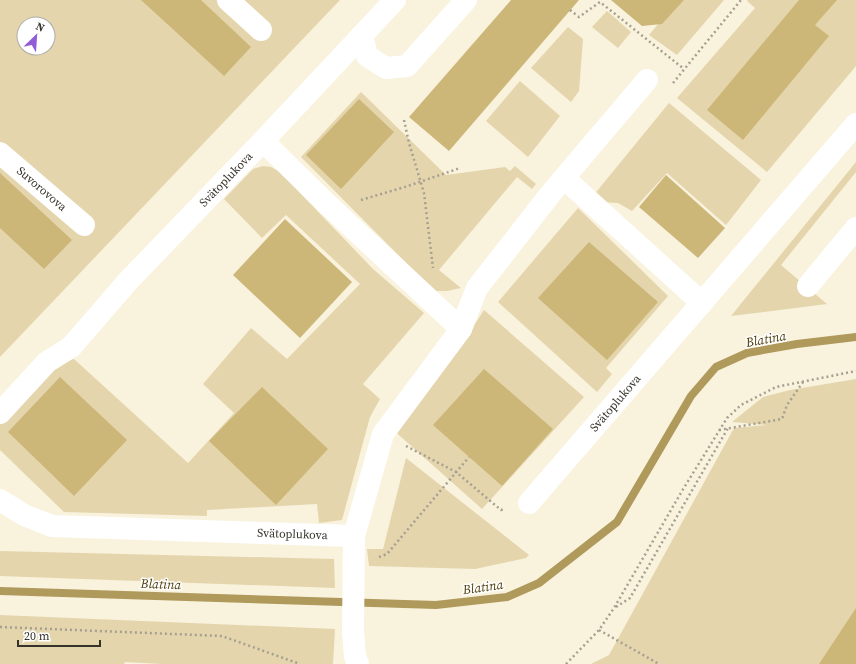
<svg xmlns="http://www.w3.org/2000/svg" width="856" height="664" font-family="'Source Serif 4',serif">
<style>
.green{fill:#e4d5ac;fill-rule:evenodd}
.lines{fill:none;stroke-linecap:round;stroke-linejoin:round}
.stream{stroke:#af995b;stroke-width:8}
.building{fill:#cdb778}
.path{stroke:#a5a091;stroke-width:2.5;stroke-dasharray:2 3;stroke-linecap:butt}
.minor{stroke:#fff;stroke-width:22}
.labels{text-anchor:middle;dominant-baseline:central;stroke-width:3;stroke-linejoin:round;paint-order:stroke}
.street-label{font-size:12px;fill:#36332b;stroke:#fff}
.water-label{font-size:13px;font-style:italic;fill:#4f3f0c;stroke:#fff}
</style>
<rect width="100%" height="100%" fill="#f9f2dd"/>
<g class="green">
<path d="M0 0H340L0 357ZM24 24H48V48H24Z"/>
<path d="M678 0H724L677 55 649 35Z"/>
<path d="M748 0H856V66L767 172 677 98 755 8 747 1Z"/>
<path d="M607 11 631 32 618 48 592 27Z"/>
<path d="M568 27 583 39 579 91 571 102 531 68Z"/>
<path d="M520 81 560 116 528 157 486 121Z"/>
<path d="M361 92 446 175 505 167 510 171 515 166 536 184 532 189 517 177 439 270 461 288 447 291H434L301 157Z"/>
<path d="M669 103 761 180 726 225 667 173 632 211 618 203 599 202 593 196Z"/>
<path d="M856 162V172L781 265 827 304 731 316Z"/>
<path d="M263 166 271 167 280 172 373 269 424 313 363 384 380 399 370 417 342 520 319 523 317 504 207 510V516L64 512 0 450V418L51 364 74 359 188 463 234 413 203 384 251 328 287 359 360 284 286 215 262 238 224 199 253 169Z"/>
<path d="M578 208 668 296 606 368 612 374 597 392 498 302Z"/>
<path d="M484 310 584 397 482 509 391 428 456 353Z"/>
<path d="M856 379V664H591L609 655 734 428 767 425 732 422 763 397 790 390Z"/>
<path d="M406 458 529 555 526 558 475 569 369 566 367 549H383Z"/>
<path d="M0 551 334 559 335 588 0 576Z"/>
<path d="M0 615 335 629 333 664H162L125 662 124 664H0Z"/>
</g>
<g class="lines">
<path class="stream" d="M0 591 436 605 507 597 539 583 617 522 691 396 716 367 747 353 797 344 856 337"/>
</g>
<g class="building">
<path d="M141 0H201L251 47 224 76Z"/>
<path d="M511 0H579L449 151 409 117Z"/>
<path d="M611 0H684L662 24 642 26Z"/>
<path d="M799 0H837L815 25 829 36 743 140 707 110Z"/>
<path d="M359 99 394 132 341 189 306 155Z"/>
<path d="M0 173 72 240 44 269 0 228Z"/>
<path d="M666 175 725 228 698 258 639 207Z"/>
<path d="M285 219 352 282 300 338 233 275Z"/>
<path d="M589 242 658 302 607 360 538 298Z"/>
<path d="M484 369 553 429 502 486 433 425Z"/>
<path d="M60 377 127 440 74 496 8 432Z"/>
<path d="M262 387 328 449 276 505 209 441Z"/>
<path d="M856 608V664H819Z"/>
</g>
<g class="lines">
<g class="path">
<path d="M570 10 579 17 600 2 684 69"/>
<path d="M673 83 741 0"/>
<path d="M404 120 409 143 424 193 433 268"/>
<path d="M361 200 408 186 460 168"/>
<path d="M719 430 782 419 787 405 803 382"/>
<path d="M406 446 456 472 501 510 505 509"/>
<path d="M379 557 387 554 469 457"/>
<path d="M616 607 630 598 728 428"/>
<path d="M0 627 222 636 300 664"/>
<path d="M599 630 659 664"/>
<path d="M566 664 599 630 614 608 682 491 727 418 741 405 776 387 856 371"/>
</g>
<g class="minor">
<path d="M228 0 261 30"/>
<path d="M362 35 367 56 386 68 407 66 466 0"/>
<path d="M263 141 327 204 461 329"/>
<path id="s1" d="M0 153 84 225"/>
<path d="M564 178 702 303"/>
<path d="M808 286 856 228"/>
<path id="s2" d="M0 413 47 362 71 347 129 280 263 141 395 0"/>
<path id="s3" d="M0 500 24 515 52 526 354 536"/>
<path id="s4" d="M529 503 856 124"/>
<path d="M358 664 355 656 353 632 354 536 383 434 461 329 477 288 552 192 647 80"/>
</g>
</g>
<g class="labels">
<g class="street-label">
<text stroke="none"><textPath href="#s2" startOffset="326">Svätoplukova</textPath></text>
<text stroke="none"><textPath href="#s1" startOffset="55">Suvorovova</textPath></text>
<text stroke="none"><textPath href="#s4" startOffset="132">Svätoplukova</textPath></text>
<text stroke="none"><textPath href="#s3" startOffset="299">Svätoplukova</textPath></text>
</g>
<g class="water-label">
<text transform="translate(766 339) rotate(-10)">Blatina</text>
<text transform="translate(161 584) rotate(2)">Blatina</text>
<text transform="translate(483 587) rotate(-8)">Blatina</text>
</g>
</g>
<g transform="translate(36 36) rotate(25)"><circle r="19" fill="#ffffff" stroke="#afadaa"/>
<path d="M0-3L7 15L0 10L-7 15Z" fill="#915ed7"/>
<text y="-6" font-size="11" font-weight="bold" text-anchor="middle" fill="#36332b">N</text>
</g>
<path d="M18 640v6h82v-6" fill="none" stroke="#36332b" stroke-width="2"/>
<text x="24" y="640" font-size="12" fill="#36332b" stroke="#ffffff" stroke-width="3" paint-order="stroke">20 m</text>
</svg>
